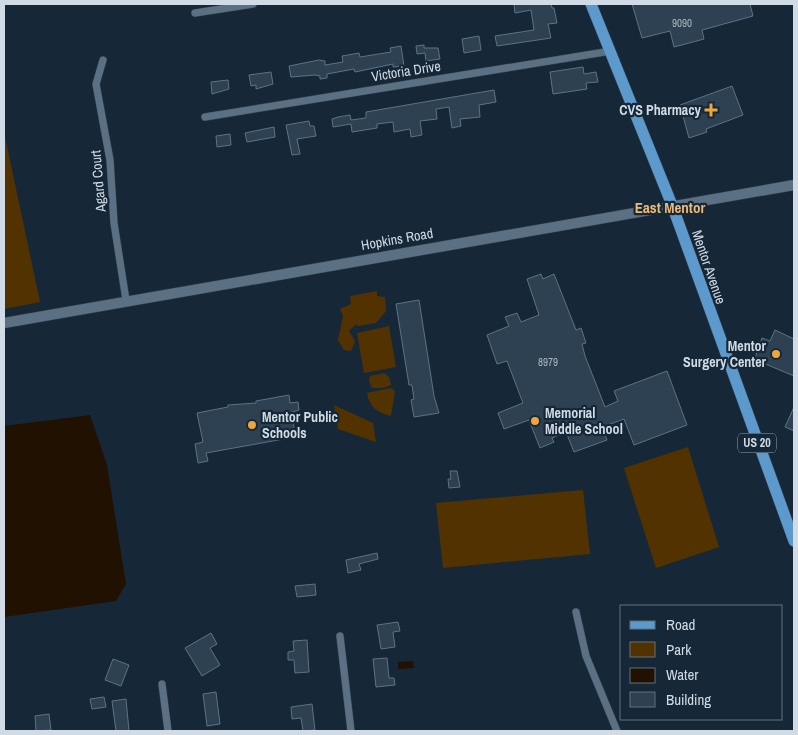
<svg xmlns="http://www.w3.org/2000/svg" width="798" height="735" font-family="'Archivo Narrow',sans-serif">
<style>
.green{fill:#523300}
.water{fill:#211100}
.building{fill:#2e4152;stroke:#5d7285}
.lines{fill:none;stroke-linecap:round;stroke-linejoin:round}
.street-casing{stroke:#384653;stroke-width:8}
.secondary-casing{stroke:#384653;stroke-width:11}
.primary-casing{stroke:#384653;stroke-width:12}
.street{stroke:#5c7084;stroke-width:7}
.secondary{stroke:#5c7084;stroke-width:10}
.primary{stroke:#5c99cd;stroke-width:11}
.poi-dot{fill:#efa73d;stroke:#162838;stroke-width:2}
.labels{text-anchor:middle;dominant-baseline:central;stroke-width:4.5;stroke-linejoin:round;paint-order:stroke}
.number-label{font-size:11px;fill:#a8b4c1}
.shield{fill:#162838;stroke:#98a5b2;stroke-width:1}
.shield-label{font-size:12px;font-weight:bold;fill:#d0dbe6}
.street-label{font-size:14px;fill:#d0dbe6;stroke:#162838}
.poi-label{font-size:14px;font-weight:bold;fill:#d0dbe6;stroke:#162838;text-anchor:end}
.neighbourhood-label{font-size:15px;font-weight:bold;fill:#ecba79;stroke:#162838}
</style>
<rect width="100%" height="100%" fill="#162838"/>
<g class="green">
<path d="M4 132 40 302 4 309Z"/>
<path d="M377 291V296L385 297 386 311 376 323 358 326 356 324 349 331 355 341 351 351 344 350 338 340 343 316 340 309 351 304 350 296Z"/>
<path d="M389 326 396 367 364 373 357 333Z"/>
<path d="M384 373 389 377 391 385 383 388H372L369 381 370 376Z"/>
<path d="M391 388 395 391 391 416C378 413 369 407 367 393Z"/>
<path d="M334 405 373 423 376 442 338 429Z"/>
<path d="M688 447 719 547 656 568 624 468Z"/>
<path d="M583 490 590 554 443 568 436 503Z"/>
</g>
<g class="water">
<path d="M90 415 107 465 126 584 116 601 4 617V426Z"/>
<path d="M413 661 414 668 398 669V662Z"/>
</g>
<g class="building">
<path d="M514 4H551L552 8H554L557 23 548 24 551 38 497 46 495 36 534 30 531 10 515 13Z"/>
<path d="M632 4H750L753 16 702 30 704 39 674 47 670 31 642 38Z"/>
<path d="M479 36 481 50 464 53 462 39Z"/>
<path d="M424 45V48H438L440 59 426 61 425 53 417 54 416 46Z"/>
<path d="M401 46 404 66 393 67V64L355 72 354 69 327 74V78L320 79V76L315 75 291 77 289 66 319 60 325 61V65L343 62 342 56 359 53 360 57 391 52 390 48Z"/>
<path d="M583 67 584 74 596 72 598 82 586 83 587 89 553 94 550 72Z"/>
<path d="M271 72 273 84 256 89V85L251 86 249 75Z"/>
<path d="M228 80 229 89 212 94 211 82Z"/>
<path d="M732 86 743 115 706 129 707 132 689 138 680 105Z"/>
<path d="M494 90 496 102 479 105 480 117 460 119 461 126 452 128 449 107 436 109 437 119 420 121 422 135 411 137 410 129 394 132 393 122 377 124V128L352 132 351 124 333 127 332 119 338 117 350 115 351 120 366 118V112Z"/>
<path d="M309 121 310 126H314L316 136 297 139 300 154 292 155 286 125Z"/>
<path d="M274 127 275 137 247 142 245 133Z"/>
<path d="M230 134 231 145 217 147 216 136Z"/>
<path d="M541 274 543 279 554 274 576 330 581 328 586 343 582 344 585 356 605 407 618 401 614 391 667 371 687 425 634 445 624 419 602 427 607 440 574 452 566 432 552 438 554 442 540 448 529 420 504 429 498 413 523 403 507 361 497 364 487 335 509 326 505 317 517 313 521 322 539 315 527 279Z"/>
<path d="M419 300 434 396 439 413 414 417 411 400 414 399 412 385H409L396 304Z"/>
<path d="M775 330 794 339V376L763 363 762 367 753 363 762 338 770 341Z"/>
<path d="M289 395 290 403 298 402 299 410 292 412 295 437 206 453 208 461 198 463 195 444 203 442 197 413 228 407V405L256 403V401Z"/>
<path d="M794 407V431L785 427Z"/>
<path d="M450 471H457L460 487 449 488 448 479H451Z"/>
<path d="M377 553 378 559 359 564 361 570 348 573 346 560Z"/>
<path d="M315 584 316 595 297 597 295 586Z"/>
<path d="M398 622 400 631 393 632 395 647 381 649 377 625Z"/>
<path d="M211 633 217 644 210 648 220 665 202 676 185 648Z"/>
<path d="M307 640 309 672 295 673 294 660H288V652L294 651 293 641Z"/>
<path d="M387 658 389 678H394L395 685 376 687 373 659Z"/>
<path d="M113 659 129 665 121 686 105 680Z"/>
<path d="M216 692 220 724 207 726 203 694Z"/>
<path d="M104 697 106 707 92 709 90 699Z"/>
<path d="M126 699 129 731H116L112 701Z"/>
<path d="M312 704 315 730 303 731 301 718 292 719 291 707Z"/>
<path d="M49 714 51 730 36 731 35 716Z"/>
</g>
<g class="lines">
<g class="street-casing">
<g id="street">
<path d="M195 13 253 4"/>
<path d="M103 60 96 84 110 160 114 223 126 300"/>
<path d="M205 117 611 51"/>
<path d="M576 612 586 656 617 731"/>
<path d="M340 636 351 731"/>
<path d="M162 684 168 731"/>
</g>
</g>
<g class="secondary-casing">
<path id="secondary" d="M4 323 794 185"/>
</g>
<g class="primary-casing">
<path id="primary" d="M591 4 672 205 794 541"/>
</g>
<use href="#street" class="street"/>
<use href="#secondary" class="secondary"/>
<use href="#primary" class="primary"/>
</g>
<g class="poi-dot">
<path d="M708.5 102.5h5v5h5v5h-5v5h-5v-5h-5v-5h5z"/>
<circle cx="776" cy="354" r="5"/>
<circle cx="535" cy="421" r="5"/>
<circle cx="252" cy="425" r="5"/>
</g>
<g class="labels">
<g class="number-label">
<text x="682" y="23">9090</text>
<text x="548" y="362">8979</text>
</g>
<rect class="shield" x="738" y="433.5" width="38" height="19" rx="4"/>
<g class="shield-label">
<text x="757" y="443">US 20</text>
</g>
<g class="street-label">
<text transform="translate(406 71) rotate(-9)">Victoria Drive</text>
<text transform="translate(98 181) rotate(-95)">Agard Court</text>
<text transform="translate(397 239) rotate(-10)">Hopkins Road</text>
<text transform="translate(709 267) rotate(71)">Mentor Avenue</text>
</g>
<g class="poi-label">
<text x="701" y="110">CVS Pharmacy</text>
<text x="766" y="346">Mentor<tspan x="766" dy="16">Surgery Center</tspan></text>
<text x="545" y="413" text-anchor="start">Memorial<tspan x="545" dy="16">Middle School</tspan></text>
<text x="262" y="417" text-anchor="start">Mentor Public<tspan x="262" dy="16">Schools</tspan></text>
</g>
<g class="neighbourhood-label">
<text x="670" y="207">East Mentor</text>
</g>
</g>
<rect width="798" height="735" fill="none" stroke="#d0dbe6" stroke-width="10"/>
<rect x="620" y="605" width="162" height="115" fill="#162838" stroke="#60707e"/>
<rect x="630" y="621" width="25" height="8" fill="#5c99cd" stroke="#60707e"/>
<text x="666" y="630" font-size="15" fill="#d0dbe6">Road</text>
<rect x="630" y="642" width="25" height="15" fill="#523300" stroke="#60707e"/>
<text x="666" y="655" font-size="15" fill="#d0dbe6">Park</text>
<rect x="630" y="668" width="25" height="15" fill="#211100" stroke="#60707e"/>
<text x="666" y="680" font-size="15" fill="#d0dbe6">Water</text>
<rect x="630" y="692" width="25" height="15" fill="#2e4152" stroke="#60707e"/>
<text x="666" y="705" font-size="15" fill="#d0dbe6">Building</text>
</svg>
